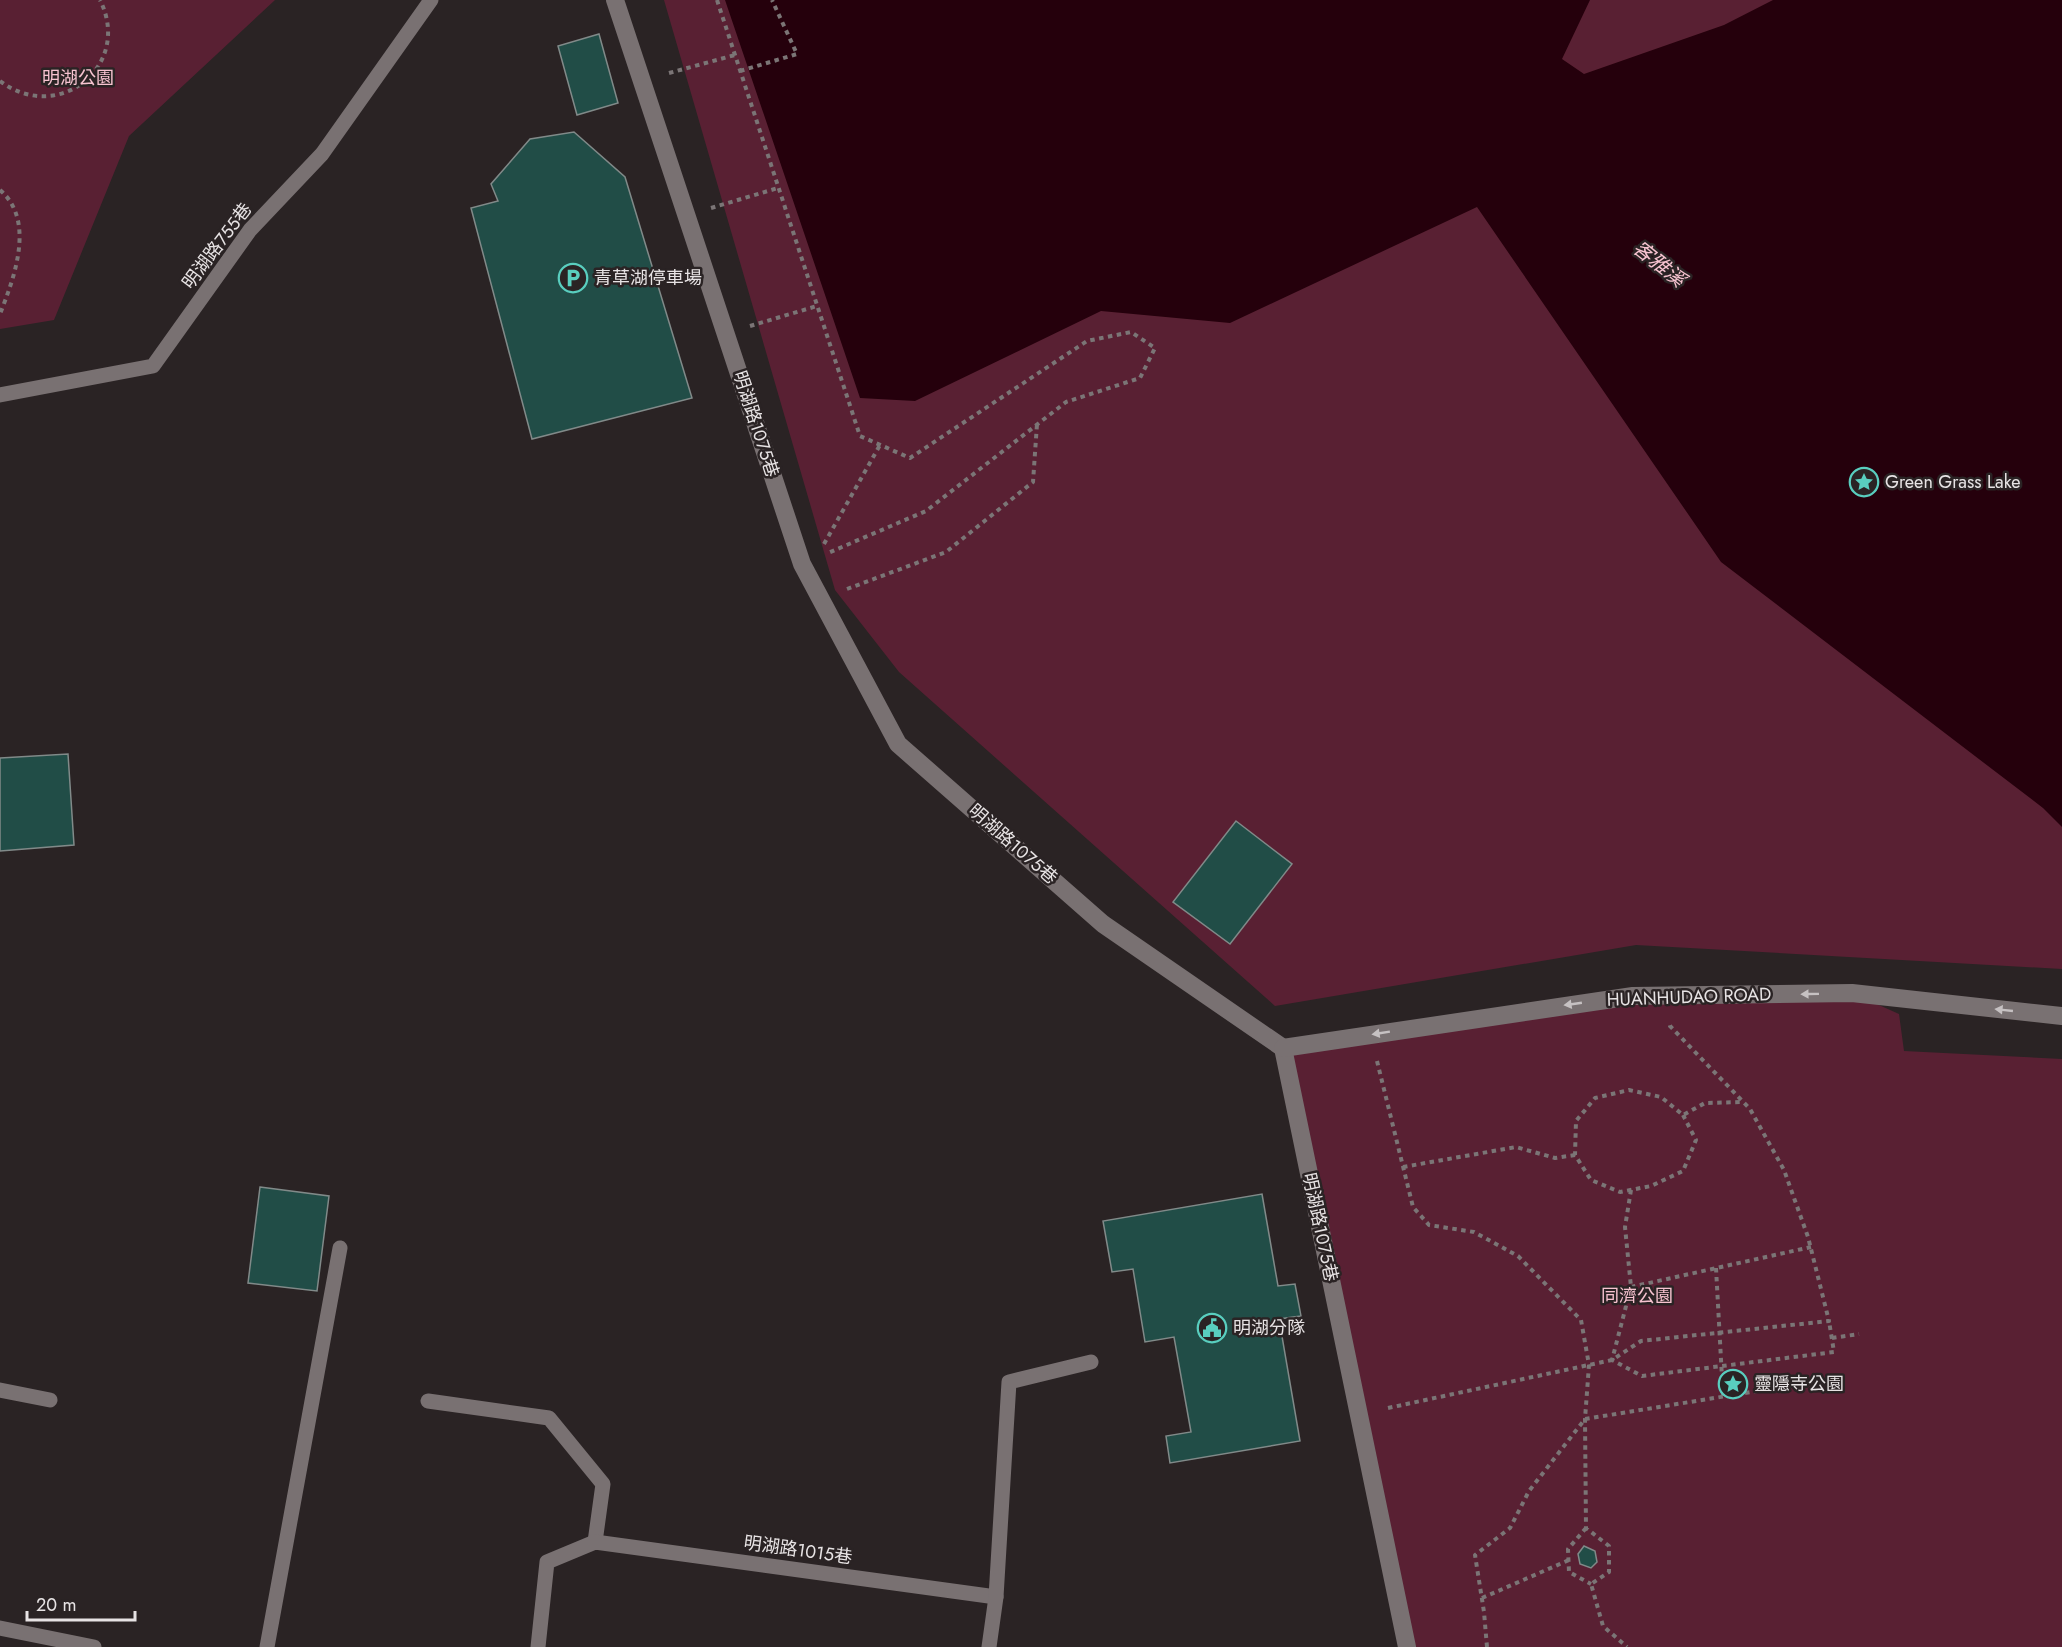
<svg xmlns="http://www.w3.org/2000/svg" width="2062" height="1647" font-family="Jost,'Noto Sans TC',sans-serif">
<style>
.green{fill:#592033}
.water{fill:#25000c}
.building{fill:#214d47;stroke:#818a89;stroke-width:1.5}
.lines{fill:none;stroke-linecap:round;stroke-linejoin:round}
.path{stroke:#7b7576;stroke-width:4;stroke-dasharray:4.5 4.5;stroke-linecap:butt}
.service{stroke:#797172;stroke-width:15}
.minor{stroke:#797172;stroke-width:18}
.oneway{fill:#c6c1c2}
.labels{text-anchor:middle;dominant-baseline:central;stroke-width:5;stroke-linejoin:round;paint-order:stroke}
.park-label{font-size:18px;fill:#f7c3d0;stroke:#2a2324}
.street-label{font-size:18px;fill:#e7e3e4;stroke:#2a2324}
.poi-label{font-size:18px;fill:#e7e3e4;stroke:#2a2324;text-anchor:start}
.water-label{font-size:20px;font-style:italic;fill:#f8c4d1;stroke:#2a2324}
</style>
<rect width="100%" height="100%" fill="#2a2324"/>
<g class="green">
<path d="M0 0H275L129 136 54 320 0 329Z"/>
<path d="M664 0H2062V969L1636 945 1275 1006 899 672 835 590Z"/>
<path d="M1852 993 1899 1014 1904 1051 2062 1059V1647H1407L1283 1048 1633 996Z"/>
</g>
<path class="water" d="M725 0H1590L1562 59 1584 74 1724 25 1773 0H2062V827L2043 808 1721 562 1477 207 1230 323 1101 311 915 401 860 398Z"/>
<g class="building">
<path d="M599 34 618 103 577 115 558 46Z"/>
<path d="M574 132 625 177 692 398 532 439 471 208 498 201 491 184 530 139Z"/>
<path d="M68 754 74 845 0 851V758Z"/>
<path d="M1236 821 1292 864 1230 944 1173 902Z"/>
<path d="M260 1187 329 1196 317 1291 248 1283Z"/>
<path d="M1262 1194 1278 1286 1295 1284 1301 1316 1279 1319 1300 1441 1170 1463 1166 1436 1191 1432 1174 1337 1145 1342 1133 1269 1112 1272 1103 1221Z"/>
<path d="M1584 1546 1595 1551 1597 1562 1591 1568 1580 1564 1578 1554Z"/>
</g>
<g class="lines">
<g class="path">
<path d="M717 0 860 436 910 458 1087 341 1131 332 1155 348 1140 378 1066 402 926 511 828 553"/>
<path d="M740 71 797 54 772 0"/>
<path d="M669 73 735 55"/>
<path d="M0 81C58 125 133 66 100 0"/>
<path d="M0 190C36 221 14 278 0 314"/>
<path d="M711 208 778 188"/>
<path d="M750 326 817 306"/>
<path d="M824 544 880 445"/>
<path d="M847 589 946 552 1033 482 1037 424"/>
<path d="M1377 1061 1413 1207 1429 1225 1474 1232 1518 1256 1581 1320 1589 1365 1585 1419 1586 1528 1609 1546V1572L1591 1584 1603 1626 1627 1647"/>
<path d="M1683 1115 1696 1140 1683 1171 1651 1186 1620 1192 1591 1180 1575 1155 1576 1121 1595 1098 1629 1090 1661 1097 1683 1115 1705 1103 1742 1102"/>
<path d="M1403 1167 1516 1147 1555 1158 1575 1155"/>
<path d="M1631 1190 1625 1227 1631 1287 1612 1360 1642 1376 1834 1352 1829 1321"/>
<path d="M1716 1268 1723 1396"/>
<path d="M1631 1287 1811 1247"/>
<path d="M1832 1338 1859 1334"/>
<path d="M1388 1408 1612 1360 1641 1341 1829 1321 1808 1237 1784 1170 1750 1109 1670 1026 1669 1022"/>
<path d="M1586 1528 1568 1549 1569 1572 1591 1584"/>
<path d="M1482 1598 1569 1560"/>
<path d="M1487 1647 1484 1612 1475 1555 1510 1528 1529 1491 1585 1419 1813 1382"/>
</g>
<g class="service">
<path d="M0 395 153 366 250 230 322 154 431 0"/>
<path d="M0 1390 50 1400"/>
<path d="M428 1401 549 1418 603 1484 595 1542"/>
<path d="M0 1628 94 1647"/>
<path d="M267 1647 340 1248"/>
<path d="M538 1647 547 1562 595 1542 996 1597"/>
<path d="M989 1647 996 1597 1009 1382 1091 1362"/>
</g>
<g class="minor">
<path d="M615 0 802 564 898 744 1103 924 1283 1048 1407 1647"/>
<path d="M1283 1048 1633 996 1852 993 2062 1016"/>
</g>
</g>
<defs><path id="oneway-solid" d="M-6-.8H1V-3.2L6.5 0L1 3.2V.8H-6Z" transform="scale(1.5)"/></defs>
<g class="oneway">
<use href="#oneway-solid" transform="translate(1810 994) rotate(179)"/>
<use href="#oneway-solid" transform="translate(1573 1004) rotate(172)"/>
<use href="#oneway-solid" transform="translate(2004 1010) rotate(-174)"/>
<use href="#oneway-solid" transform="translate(1381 1033) rotate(171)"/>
</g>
<defs>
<g id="parking-ring" transform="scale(1.5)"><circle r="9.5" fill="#2a2324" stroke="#59cebf" stroke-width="1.5"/><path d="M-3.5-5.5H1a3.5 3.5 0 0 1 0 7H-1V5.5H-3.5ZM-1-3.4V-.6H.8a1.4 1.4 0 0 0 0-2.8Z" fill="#59cebf"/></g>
<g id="sight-ring" transform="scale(1.5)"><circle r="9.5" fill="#2a2324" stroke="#59cebf" stroke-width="1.5"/><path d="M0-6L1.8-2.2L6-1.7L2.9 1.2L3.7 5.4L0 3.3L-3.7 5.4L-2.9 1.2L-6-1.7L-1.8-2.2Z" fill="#59cebf"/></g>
<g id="civic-ring" transform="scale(1.5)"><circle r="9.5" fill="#2a2324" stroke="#59cebf" stroke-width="1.5"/><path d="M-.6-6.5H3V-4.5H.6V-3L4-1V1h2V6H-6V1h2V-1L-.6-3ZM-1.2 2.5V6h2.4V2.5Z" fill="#59cebf"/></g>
</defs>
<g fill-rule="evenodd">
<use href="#parking-ring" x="573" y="278"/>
<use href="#sight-ring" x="1864" y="482"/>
<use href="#civic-ring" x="1212" y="1328"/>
<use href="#sight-ring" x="1733" y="1384"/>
</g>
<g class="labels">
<g class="park-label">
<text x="78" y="78">明湖公園</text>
<text x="1637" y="1296">同濟公園</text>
</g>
<g class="street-label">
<text transform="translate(217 246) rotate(-53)">明湖路755巷</text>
<text transform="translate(756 424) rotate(72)">明湖路1075巷</text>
<text transform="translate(1013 844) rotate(41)">明湖路1075巷</text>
<text transform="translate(1689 997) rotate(-2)">HUANHUDAO ROAD</text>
<text transform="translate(1320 1227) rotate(78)">明湖路1075巷</text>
<text transform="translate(798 1550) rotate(8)">明湖路1015巷</text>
</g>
<g class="poi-label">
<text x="594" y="278">青草湖停車場</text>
<text x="1885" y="482">Green Grass Lake</text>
<text x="1233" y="1328">明湖分隊</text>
<text x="1754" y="1384">靈隱寺公園</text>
</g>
<g class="water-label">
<text transform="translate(1659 264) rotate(39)">客雅溪</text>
</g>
</g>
<path d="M27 1611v9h108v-9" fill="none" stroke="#e7e3e4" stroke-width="3"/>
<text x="36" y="1611" font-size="18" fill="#e7e3e4" stroke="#2a2324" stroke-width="4.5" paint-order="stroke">20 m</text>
</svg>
